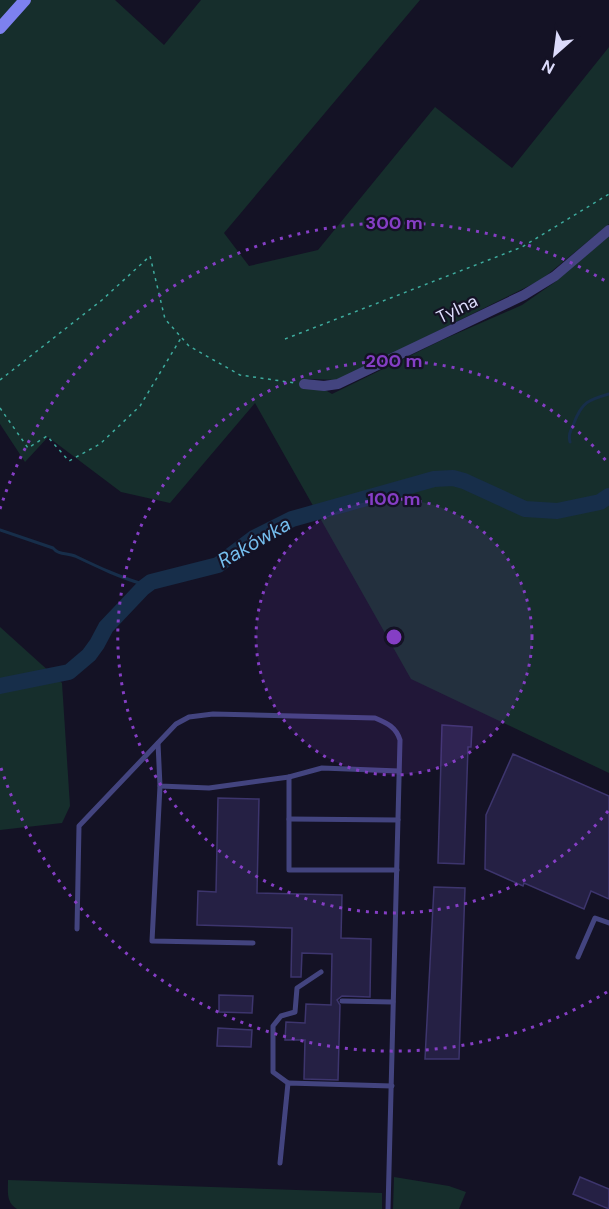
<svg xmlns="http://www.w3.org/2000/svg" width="609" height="1209" font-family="'DM Sans',sans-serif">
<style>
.green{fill:#162e2c}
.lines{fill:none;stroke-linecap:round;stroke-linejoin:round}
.stream{stroke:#172e4a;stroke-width:3}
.river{stroke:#172e4a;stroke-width:16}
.building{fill:#252044;stroke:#3d356d;stroke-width:1.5}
.path{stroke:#3eab9e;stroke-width:1.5;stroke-dasharray:3 4.5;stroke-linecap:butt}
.lane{stroke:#43447f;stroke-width:5}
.street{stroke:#43447f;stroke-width:10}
.secondary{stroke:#7d81ef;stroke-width:12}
.ring{fill:none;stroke:#853ec5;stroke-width:3;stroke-dasharray:3 6}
.labels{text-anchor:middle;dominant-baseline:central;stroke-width:4.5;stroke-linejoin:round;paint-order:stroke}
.street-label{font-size:18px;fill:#dcdbfb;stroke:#141225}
.water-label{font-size:20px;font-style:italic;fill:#75beee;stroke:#141225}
.centre{fill:#853ec5;stroke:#141225;stroke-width:3}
.ring-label{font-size:18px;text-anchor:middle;font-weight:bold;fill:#853ec5;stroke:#141225;stroke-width:4.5;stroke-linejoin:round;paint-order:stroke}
</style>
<rect width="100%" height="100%" fill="#141225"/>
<g class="green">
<path d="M0 0H115L164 45 201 0H420L224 233 249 266 318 250 435 107 512 168 609 47V224L541 280 339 380 307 379 332 394 442 340 522 305 555 282 609 236V773L411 679 255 403 170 503 121 492 48 437 25 462 0 424Z"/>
<path d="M0 627 62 683 70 806 62 823 0 830Z"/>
<path d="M394 1177 449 1186 466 1192 459 1209H393Z"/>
<path d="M8 1180 382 1193V1209H17C6 1202 8 1192 8 1180Z"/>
</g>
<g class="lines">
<g class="stream">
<path d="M570 442C568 434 571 430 574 423 582 402 588 400 609 394"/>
<path d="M0 530 53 548C58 555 67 553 75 556 98 567 121 578 146 585"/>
</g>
<path class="river" d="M0 686 69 672 89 655 97 644 106 627 143 588 151 582 218 565 254 538 292 519 434 479 453 478 464 481 525 509 557 511 600 502 609 496"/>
</g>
<g class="building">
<path d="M442 725 472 727 471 747H468L464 864 438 863Z"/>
<path d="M513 754 609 796V899L591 891 584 909 524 883 523 886 485 869 486 815Z"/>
<path d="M218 798 259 799 257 893 342 895 341 938 371 939 370 997 342 996 337 1000 340 1005 338 1080 304 1079 305 1040H285L286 1022 305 1023 306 1004 331 1005 332 954 302 953 301 977H291L292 928 197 925 198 891 216 892Z"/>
<path d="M434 887 465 888 459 1059H425Z"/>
<path d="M219 995 253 996 252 1013 219 1012Z"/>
<path d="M218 1028 252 1030 251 1047 217 1046Z"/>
<path d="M580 1177 609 1189V1209L573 1194Z"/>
</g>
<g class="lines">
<g class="path">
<path d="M285 339 522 247 609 194"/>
<path d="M0 380 102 300 150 256 165 319 189 346 240 375 295 383"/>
<path d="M0 408 28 448 47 436 69 461 100 444 140 406 181 338"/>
</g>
<g class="lane">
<path d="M158 743 160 786 209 788 289 777"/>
<path d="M160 786 152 941 253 943"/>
<path d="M289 819 398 820"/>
<path d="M397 870H289V777L322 768 399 771"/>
<path d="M77 929 79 826 176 724 189 717 213 714 375 718C387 723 396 727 400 740L388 1209"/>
<path d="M578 957 595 918 609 923"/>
<path d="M342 1001 393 1002"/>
<path d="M288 1083 273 1072V1026L281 1016 295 1012 297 988 321 972"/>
<path d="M280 1163 288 1083 392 1086"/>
</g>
<path class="street" d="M304 384 324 386 338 384 524 295 555 276 609 230"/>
<path class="secondary" d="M0 28 25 0"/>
</g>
<circle cx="394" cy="637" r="138" fill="#853ec5" fill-opacity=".12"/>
<g class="ring">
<circle cx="394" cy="637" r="138"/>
<path d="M608 811A276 276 0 1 1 608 463"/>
<path d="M607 992A414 414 0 0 1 0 765M0 509A414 414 0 0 1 607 282"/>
</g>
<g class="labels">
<g class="street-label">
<text transform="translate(457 309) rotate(-26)">Tylna</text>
</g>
<g class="water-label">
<text transform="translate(254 542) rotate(-30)">Rakówka</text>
</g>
</g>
<circle cx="394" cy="637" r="9" class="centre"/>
<g class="ring-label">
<text x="394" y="229">300 m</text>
<text x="394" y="367">200 m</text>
<text x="394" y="505">100 m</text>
</g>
<g transform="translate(555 54) rotate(208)" stroke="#141225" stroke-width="4.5" paint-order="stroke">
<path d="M0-4.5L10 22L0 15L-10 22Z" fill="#dcdbfb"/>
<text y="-9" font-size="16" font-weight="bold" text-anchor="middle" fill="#dcdbfb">N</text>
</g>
</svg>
